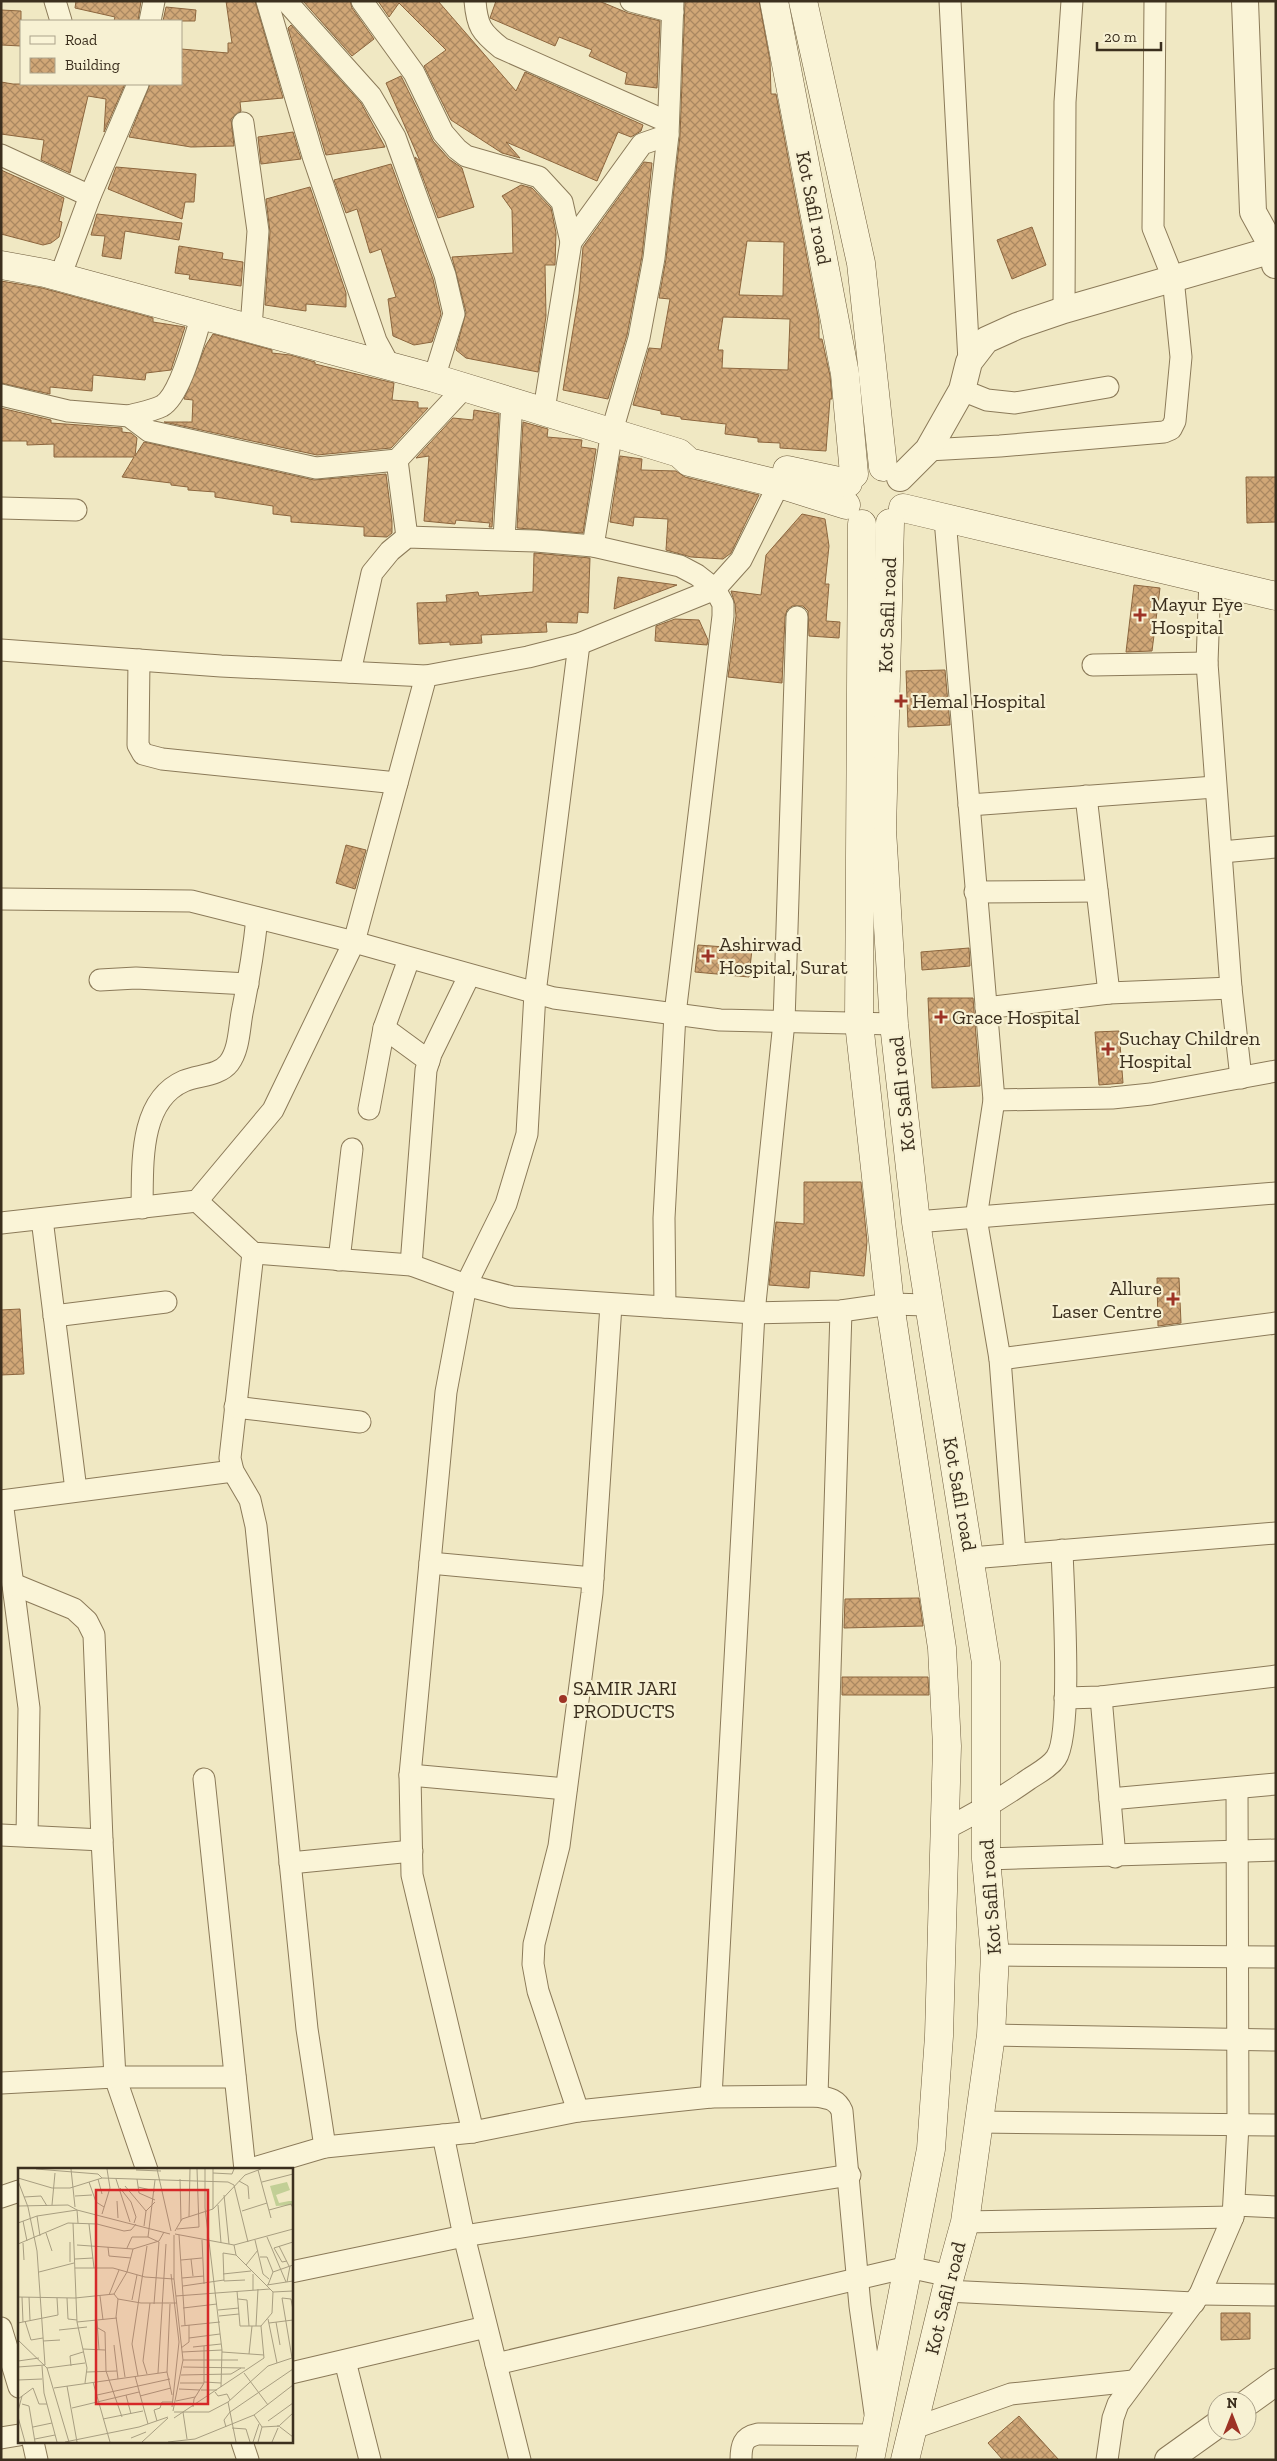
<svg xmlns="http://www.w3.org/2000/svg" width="1277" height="2461" font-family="'Zilla Slab',serif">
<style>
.building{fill:url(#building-cross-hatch);stroke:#8c663e;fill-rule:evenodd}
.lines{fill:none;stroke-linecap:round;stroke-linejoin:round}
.minor-casing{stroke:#8b7a59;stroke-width:23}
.tertiary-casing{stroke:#8b7a59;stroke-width:28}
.secondary-casing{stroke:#6d5b3c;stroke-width:29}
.minor{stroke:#faf4d7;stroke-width:21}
.tertiary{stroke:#faf4d7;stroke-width:26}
.secondary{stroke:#faf4d7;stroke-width:28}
.poi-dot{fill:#9d3326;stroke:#f7f1d3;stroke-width:2}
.labels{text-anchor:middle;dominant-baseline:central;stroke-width:4.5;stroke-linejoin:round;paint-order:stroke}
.street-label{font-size:20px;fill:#3b2f1e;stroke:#f7f1d3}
.poi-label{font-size:20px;fill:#3b2f1e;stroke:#f7f1d3;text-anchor:start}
.inset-road{fill:none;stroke:#a89e81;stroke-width:1}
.view{fill:#d62828;fill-opacity:0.15;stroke:#d62828;stroke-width:2.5}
.inset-edge{fill:none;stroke:#3b2f1e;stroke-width:2.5}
</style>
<defs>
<pattern id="building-cross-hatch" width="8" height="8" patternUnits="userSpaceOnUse" patternTransform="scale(1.25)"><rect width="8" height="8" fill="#d0a777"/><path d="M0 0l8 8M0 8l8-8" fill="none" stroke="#aa8861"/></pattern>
</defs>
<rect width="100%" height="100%" fill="#f0e8c3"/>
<g class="building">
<path d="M76 1H141L138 21H114L115 17 75 8Z"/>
<path d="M226 1H255L283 98 240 102 241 111 231 119 234 146 191 147 129 137 150 84H181V49L228 53V43H232Z"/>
<path d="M303 1H350L352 8 374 39 352 56Z"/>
<path d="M378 1H438L516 91 525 72 643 125 641 131 631 137 618 132 597 181 506 142 520 158 502 153 451 120 424 66 446 50 399 3 389 17Z"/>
<path d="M496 1H599L628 13 660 21 657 88 625 84 627 73 589 56 592 50 559 37 555 46 490 18Z"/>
<path d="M685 1H759L770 61 771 94H776L819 321V339H822L830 376 832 399H830L826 451 780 448V443L758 442V438L725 434 726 424 681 419V417L661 414V411L633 405 649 348 661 349 670 299 659 298 666 259 680 136ZM747 241 784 242 783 296 739 295ZM723 317 790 319 788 370 722 368 723 350H718Z"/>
<path d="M166 7 196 10 195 21H163Z"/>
<path d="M1 10 21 11V46L1 45Z"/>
<path d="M291 25 361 103 385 147 326 155 288 28Z"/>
<path d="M401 76 433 141 449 159 462 168 474 207 438 218 415 157 420 161 386 83Z"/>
<path d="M1 82 13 84H125L104 132 106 99 88 96 70 173 41 160 44 140 1 134Z"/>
<path d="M293 132 301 159 261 164 258 137Z"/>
<path d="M644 162 652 163 642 256 627 335 608 399 563 390 579 294 583 247Z"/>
<path d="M391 164 433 279 441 314 432 342 414 345 393 336 388 299 396 297 381 249 370 253 357 209 346 213 334 180Z"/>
<path d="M116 167 196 174 194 202H185L182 219 108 189Z"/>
<path d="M1 170 64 198 59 221 62 222 59 237 51 243 43 245 1 234Z"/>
<path d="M521 185 532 188 551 208 556 233 555 265H545L546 316 538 372 466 358 456 350 466 312 452 257 513 253 512 210 502 196Z"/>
<path d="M310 187 346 293V307L306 304V311L265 305 270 232 266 199Z"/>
<path d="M97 214 182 223 179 240 125 231 121 259 102 256 105 236 91 235Z"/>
<path d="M1032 227 1046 265 1012 279 997 240Z"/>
<path d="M179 246 223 253 222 259 243 262 241 286 189 279 190 275 175 273Z"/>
<path d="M1 281 42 288 153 318V322L185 327 171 370 146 373 145 380 93 375 92 391 50 387V394L1 383Z"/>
<path d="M213 334 272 350V353L290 355 315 362V364L394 383 392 400 418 402V408H428L391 448 317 455 164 422H192L193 400 184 399 206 345Z"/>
<path d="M1 408 51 420V423L122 428V432L131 433 137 438 135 456 144 442 314 480 386 474 392 521V533L387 537 364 536V527L291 522V516L273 514V506L215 497V492L188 490V487L171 485V483L122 477 134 457H54V444L27 445V441H1Z"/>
<path d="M474 410 499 414 492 527H489L490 523 456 520 455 524 424 521 429 456 416 458 453 418 473 420Z"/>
<path d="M523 422 548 429 547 437 582 440 581 447 596 449 583 533 517 528Z"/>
<path d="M620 456 642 459 641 470 676 471 685 477 759 495 731 553 723 559 691 557 666 550 668 519 634 517 633 526 610 522Z"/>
<path d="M1246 477H1276V522L1247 523Z"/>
<path d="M802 514 825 519 829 546 825 584H829L826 621 840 622 839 638 809 636 808 611 803 606H792L787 610 785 617 782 683 728 677 736 616 735 604 731 591 761 595 766 555Z"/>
<path d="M534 553 590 558 588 613 578 612 577 623 546 622 547 632 481 635 482 643 450 645V642L419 644 417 603 447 602 446 595 478 592 479 596 533 592Z"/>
<path d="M618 577 677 585 614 609Z"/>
<path d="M1134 585 1160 588 1152 651 1126 652Z"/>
<path d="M675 619 699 620 708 640 707 645 655 641 656 626Z"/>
<path d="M945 670 950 725 908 727 906 671Z"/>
<path d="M346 845 366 850 355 889 336 883Z"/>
<path d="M698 945 752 949 749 977 695 972Z"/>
<path d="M969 948 970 966 922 970 921 952Z"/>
<path d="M928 998H973L980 1086 932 1088Z"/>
<path d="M1119 1031 1123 1083 1099 1085 1095 1032Z"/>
<path d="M804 1182H861L867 1241 864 1276 810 1271 809 1288 769 1285 776 1222 804 1224Z"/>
<path d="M1157 1278H1179L1181 1323 1158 1326Z"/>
<path d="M20 1309 24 1374 1 1375V1310Z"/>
<path d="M919 1598 923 1626 844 1628 845 1599Z"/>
<path d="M842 1677H928L929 1695H842Z"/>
<path d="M1221 2313H1250V2339L1221 2340Z"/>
<path d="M1019 2416 1059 2460H1003L988 2443Z"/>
</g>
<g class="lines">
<g class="minor-casing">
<g id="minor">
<path d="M55 1 61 21"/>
<path d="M267 1 313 156 376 341 389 365"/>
<path d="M286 1 371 96 395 137 445 275 454 314 434 378"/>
<path d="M362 1 414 73 443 133 457 149 466 156 539 177 562 202 571 242"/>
<path d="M475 1C477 26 481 32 501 48L668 122"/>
<path d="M631 1 673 12"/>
<path d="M950 1 969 362"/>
<path d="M150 21 154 1"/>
<path d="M243 123 258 231 251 328"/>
<path d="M1 155 90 196"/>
<path d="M60 277 90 196 138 84"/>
<path d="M1064 310 1065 102 1072 1"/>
<path d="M962 390 987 400 1015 403 1108 387"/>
<path d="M1 395 68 411 129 416 149 431 316 468 397 460 465 387"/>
<path d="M544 410 571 242 642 144 668 135"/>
<path d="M129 416C139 413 152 411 162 406 181 395 195 336 202 315"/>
<path d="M928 450 1000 446 1164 432 1171 429 1175 421 1181 357 1173 278 1153 228 1155 1"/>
<path d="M397 460 407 537"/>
<path d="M1 508 76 510"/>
<path d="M945 519 994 1100 976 1218 1000 1359 1015 1554"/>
<path d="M504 539 512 401"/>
<path d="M593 546 612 431 639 338 654 258 668 135 673 1"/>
<path d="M1210 579 1207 663 1231 988 1241 1078"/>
<path d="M1 650 221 666 426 676"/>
<path d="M139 660 138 745 143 754 162 759 397 783"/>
<path d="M1093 665 1207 663"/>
<path d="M350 672 372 573 390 551 407 537 536 541 593 546 680 566 697 575 715 589 723 604V616L675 1014 664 1218 665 1307"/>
<path d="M1086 796 1109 993"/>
<path d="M969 805 1215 787"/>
<path d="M1222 852 1276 847"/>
<path d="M975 892 1097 891"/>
<path d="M1 899 191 901 354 942 554 998 720 1020 894 1024"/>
<path d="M100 980 136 978 248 984"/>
<path d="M986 1008 1109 993 1231 988"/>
<path d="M384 1028 429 1061"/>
<path d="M994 1100 1112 1098 1151 1094 1276 1071"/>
<path d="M369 1109 384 1028 409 959"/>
<path d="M197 1201 253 1253 411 1265 466 1285 512 1297 754 1313 841 1311 890 1304 928 1305"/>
<path d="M142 1208C143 1166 138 1101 184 1081 198 1075 219 1076 229 1063 240 1049 239 1025 243 1008 249 978 254 948 257 918"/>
<path d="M42 1219 76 1490"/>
<path d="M916 1222 1276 1193"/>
<path d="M1 1223 197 1201 273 1110 354 942 426 676 528 657 579 644 715 589 741 560 779 484"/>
<path d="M253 1253 230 1458 233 1471 250 1500 256 1526 307 2029 325 2147"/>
<path d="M339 1260 352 1149"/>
<path d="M411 1265 426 1070 431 1054 469 976"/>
<path d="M54 1316 166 1302"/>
<path d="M1000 1359 1276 1323"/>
<path d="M235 1407 360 1422"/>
<path d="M1 1501 233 1471"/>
<path d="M2 1501 29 1708 27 1836"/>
<path d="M971 1558 1276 1533"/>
<path d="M430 1563 593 1578"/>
<path d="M13 1584 74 1609 87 1621 94 1635 102 1840 115 2077 147 2170"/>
<path d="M1101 1697 1115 1857"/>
<path d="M1065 1698 1101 1697 1276 1676"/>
<path d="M410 1775 566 1789"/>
<path d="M204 1779 245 2170"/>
<path d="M1110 1799 1276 1784"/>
<path d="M945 1829C975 1814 1002 1798 1029 1779 1038 1773 1050 1767 1056 1758 1073 1734 1063 1587 1062 1550"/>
<path d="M1 1835 102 1840"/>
<path d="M986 1859 1276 1850"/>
<path d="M290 1863 412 1851"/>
<path d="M995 1955 1276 1957"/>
<path d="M991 2035 1276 2040"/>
<path d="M1 2083 115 2077H235"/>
<path d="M817 2096 841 1311"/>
<path d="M711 2097 754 1313 784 1022 797 617"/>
<path d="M578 2111 538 1991 533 1964 534 1944 559 1846 592 1593 611 1305"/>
<path d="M978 2122 1276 2125"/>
<path d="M473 2132 412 1875 410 1775 446 1392 466 1285 506 1204 527 1134 535 993 579 644"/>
<path d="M443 2135 464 2236 520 2460"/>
<path d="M247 2170 325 2147 473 2132 578 2111 711 2097 817 2096C828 2098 837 2099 842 2111L860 2306 875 2413"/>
<path d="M1 2197 19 2191"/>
<path d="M1235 2205 1276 2207"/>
<path d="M965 2222 1233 2217"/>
<path d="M291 2272 464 2236 850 2175"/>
<path d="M946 2291 1194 2303"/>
<path d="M1200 2294 1276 2295"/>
<path d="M1 2328 19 2387"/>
<path d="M345 2361 370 2460"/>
<path d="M496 2364 908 2267 950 2276"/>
<path d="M291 2373 486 2327"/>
<path d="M914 2428 1011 2394 1133 2381"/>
<path d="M1 2438 19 2435"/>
<path d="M33 2442 37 2460"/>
<path d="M242 2442 248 2460"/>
<path d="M741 2460C741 2445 743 2437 758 2434L875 2435"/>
<path d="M1107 2460 1113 2418 1118 2404 1200 2294 1233 2217 1238 2125 1237 1788"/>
</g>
</g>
<g class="tertiary-casing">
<g id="tertiary">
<path d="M1245 1 1253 212 1274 250 1275 265"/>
<path d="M900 478 928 450 962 390 969 362 986 340 1017 326 1064 310 1276 249"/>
<path d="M1247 2403 1276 2382"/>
<path d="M1168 2460 1217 2425"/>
</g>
</g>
<g class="secondary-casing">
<g id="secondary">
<path d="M774 1 845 374 854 474"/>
<path d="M803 1 861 263 883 467"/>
<path d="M1 265 45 273 434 378 679 453 689 462 779 484 846 505"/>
<path d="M787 470 848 483"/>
<path d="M903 508 1276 596"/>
<path d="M890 523 882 830 894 1024 916 1222 986 1663V1859L995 1955 991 2035 965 2222 946 2291 905 2460"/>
<path d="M862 524 859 1023 890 1304 942 1648 947 1746 939 2036 931 2149 870 2460"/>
</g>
</g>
<use href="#minor" class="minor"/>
<use href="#tertiary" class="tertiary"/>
<use href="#secondary" class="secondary"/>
</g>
<g class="poi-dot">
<path d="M1137.5 607.5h5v5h5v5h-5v5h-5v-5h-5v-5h5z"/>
<path d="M898.5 693.5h5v5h5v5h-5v5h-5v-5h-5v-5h5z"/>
<path d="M705.5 948.5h5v5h5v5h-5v5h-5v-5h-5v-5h5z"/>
<path d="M938.5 1009.5h5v5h5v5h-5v5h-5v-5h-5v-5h5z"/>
<path d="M1105.5 1041.5h5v5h5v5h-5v5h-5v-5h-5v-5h5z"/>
<path d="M1170.5 1291.5h5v5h5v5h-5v5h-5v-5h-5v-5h5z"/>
<circle cx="563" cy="1699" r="5"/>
</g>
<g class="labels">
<g class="street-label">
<text transform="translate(814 208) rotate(79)">Kot Safil road</text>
<text transform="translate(887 615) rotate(-88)">Kot Safil road</text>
<text transform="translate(902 1094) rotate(-96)">Kot Safil road</text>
<text transform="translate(960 1494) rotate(80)">Kot Safil road</text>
<text transform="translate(990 1897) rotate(-94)">Kot Safil road</text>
<text transform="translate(945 2298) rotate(-76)">Kot Safil road</text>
</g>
<g class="poi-label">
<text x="1151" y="604">Mayur Eye<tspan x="1151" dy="23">Hospital</tspan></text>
<text x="912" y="701">Hemal Hospital</text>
<text x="719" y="944">Ashirwad<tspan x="719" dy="23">Hospital, Surat</tspan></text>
<text x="952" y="1017">Grace Hospital</text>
<text x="1119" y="1038">Suchay Children<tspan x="1119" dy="23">Hospital</tspan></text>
<text x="1162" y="1288" text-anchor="end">Allure<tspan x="1162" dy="23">Laser Centre</tspan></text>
<text x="573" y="1688">SAMIR JARI<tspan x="573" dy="23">PRODUCTS</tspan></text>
</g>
</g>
<g transform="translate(18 2168)">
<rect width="275" height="275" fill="#f0e8c3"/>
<path d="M269 14 272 22 258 27 261 35 271 33H275V37L258 38 252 18Z" fill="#c2cf96"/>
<path class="inset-road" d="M18 1 80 6 84 10M53 1 57 39M139 1 153 63M187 1V40L204 182 203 219M118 2 143 3M240 2 253 50M195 5 214 6 216 1M0 10 34 20H52L84 10 210 14 216 17 230 74M80 11 84 26M98 11 112 54M119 11 121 25 137 32M162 11 163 53M0 13 10 39 19 83 27 197 0 199M221 13 230 18 231 31M71 14 78 34 86 39M244 14 275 6M107 18 128 43M120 19 137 23M102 20 113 34 118 49 116 55M206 27 211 76M57 28 74 27M6 29 23 28 29 38M99 33 100 50M34 37 37 5M200 37 203 75M0 38 50 37 59 42 60 55M195 41V1M251 42 273 36 275 40M224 43 249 35M84 46 92 20 89 1M19 48 22 68M171 49 172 1M5 53 9 73M0 55 19 48 59 42 152 66M55 55 59 154 69 200 67 215M71 56 76 100M126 58 128 43 137 34M159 61 181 59 179 1M157 63 164 51 195 41 227 7 243 1M28 65 34 83M157 66 216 77 275 61M161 67 167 157M130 69 137 12M249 69 268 114M184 72 186 116M237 72 245 106 251 111M5 75 6 92M0 76 50 55 79 56 106 63 113 62 118 56M59 77 115 81M261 78 271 98M90 79 91 88 113 90M109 80 114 69H130L141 74 136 136M218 87 205 85 206 113 227 112M242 89H249L255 104M57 91 75 90M173 91 175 108M163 92 184 90M269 93 264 94 256 80 275 74M52 94V74M228 97 240 82M57 100H95L127 109 156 111M21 104 56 95M153 106 161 174 154 239M205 106 233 103M235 106V122M164 110 186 108M269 114 272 98M249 117 275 113M250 117 255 104 275 97M165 118 206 112M219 123 222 158H231M255 124 275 123M96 126 100 131 123 135H159M91 127 101 102M82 128 85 152M158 128 252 121M0 129 57 130 96 126 109 104 115 81 141 73 146 64M4 129 5 154M11 129 12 152M49 130 50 151 59 152M100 131 98 149 107 209M220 131 229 132 231 158H243M114 132 119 107M165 140 199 136M200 142 221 140M201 148 221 146M250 151 259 195M7 153 13 172 25 170M79 153 81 182M59 154 99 150M258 154 262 177M0 155 40 147 39 130M251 155 275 152M163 158 202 154M238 158 240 121M80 160 87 164 88 203 104 249M41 162 69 159M171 170 202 166M0 172 29 200 51 274M25 173 42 172M96 177 100 211M175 179 203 176M163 180 171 174V157M65 181 87 182M164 184 204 182M204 184 246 187M231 186 234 158M274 190 264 130 273 131 275 142M165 192H220M0 193 21 190M24 198 26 225 39 274M53 198 52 188 65 184M165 199 227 200M29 200 67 195M69 204 99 203M149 204 152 136M140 205 148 76M226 205 250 237M129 206 125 193 132 135M163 207 213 206 223 200M117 208 130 256M120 208 114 176 129 78M0 212 24 211M75 214 92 274M186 214 203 215M162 215H186M49 218 59 274M36 220 149 204 154 227M161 221 182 222M183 222H199M197 224 200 228 209 226 212 232M79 227 152 211M108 227 113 246M122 228 153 220M0 231 15 220 21 236H29M158 233 177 229M210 234 250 198 274 190M4 236 11 238 17 274M175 239 176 231 186 215V178M54 240 121 224M0 243 4 228M155 243 165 192 156 111V67M156 244H191L210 234 218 274M165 244 169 271M212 244 275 201M236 247 244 259 262 258H259M0 249 7 274M156 250 246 190 243 158 254 145 255 124 218 87 216 77M85 251 125 243M139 253 136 242 142 240 144 234H155M250 253 275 235M262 257 275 245M15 259 34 255M208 259 206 252 212 244M262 259 275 269M214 260 228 261 232 274M113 270 128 264M17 271 37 267M47 274 121 259 150 249M124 274 150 250M150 274 177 271 236 247 275 217M235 274 241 256M240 274 244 259M254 274 260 260"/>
<path class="view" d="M78 22H190V236H78Z"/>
<rect width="275" height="275" class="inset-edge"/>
</g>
<rect width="1277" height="2461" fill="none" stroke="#3b2f1e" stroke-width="5"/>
<rect x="20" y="20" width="162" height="65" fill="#f7f1d3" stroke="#aca38b"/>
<rect x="30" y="36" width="25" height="8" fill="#faf4d7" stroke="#aca38b"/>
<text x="65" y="45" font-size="15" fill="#3b2f1e">Road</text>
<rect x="30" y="58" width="25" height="15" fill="url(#building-cross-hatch)" stroke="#aca38b"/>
<text x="65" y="70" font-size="15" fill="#3b2f1e">Building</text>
<g transform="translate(1232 2416)"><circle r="24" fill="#f7f1d3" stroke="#aca38b"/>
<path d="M0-4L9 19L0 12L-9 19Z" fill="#9d3326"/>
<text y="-8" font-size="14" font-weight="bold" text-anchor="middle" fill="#3b2f1e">N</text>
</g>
<path d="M1097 42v8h64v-8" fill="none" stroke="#3b2f1e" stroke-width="2.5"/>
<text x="1104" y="42" font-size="15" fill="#3b2f1e" stroke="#f7f1d3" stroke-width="4" paint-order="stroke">20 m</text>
</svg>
